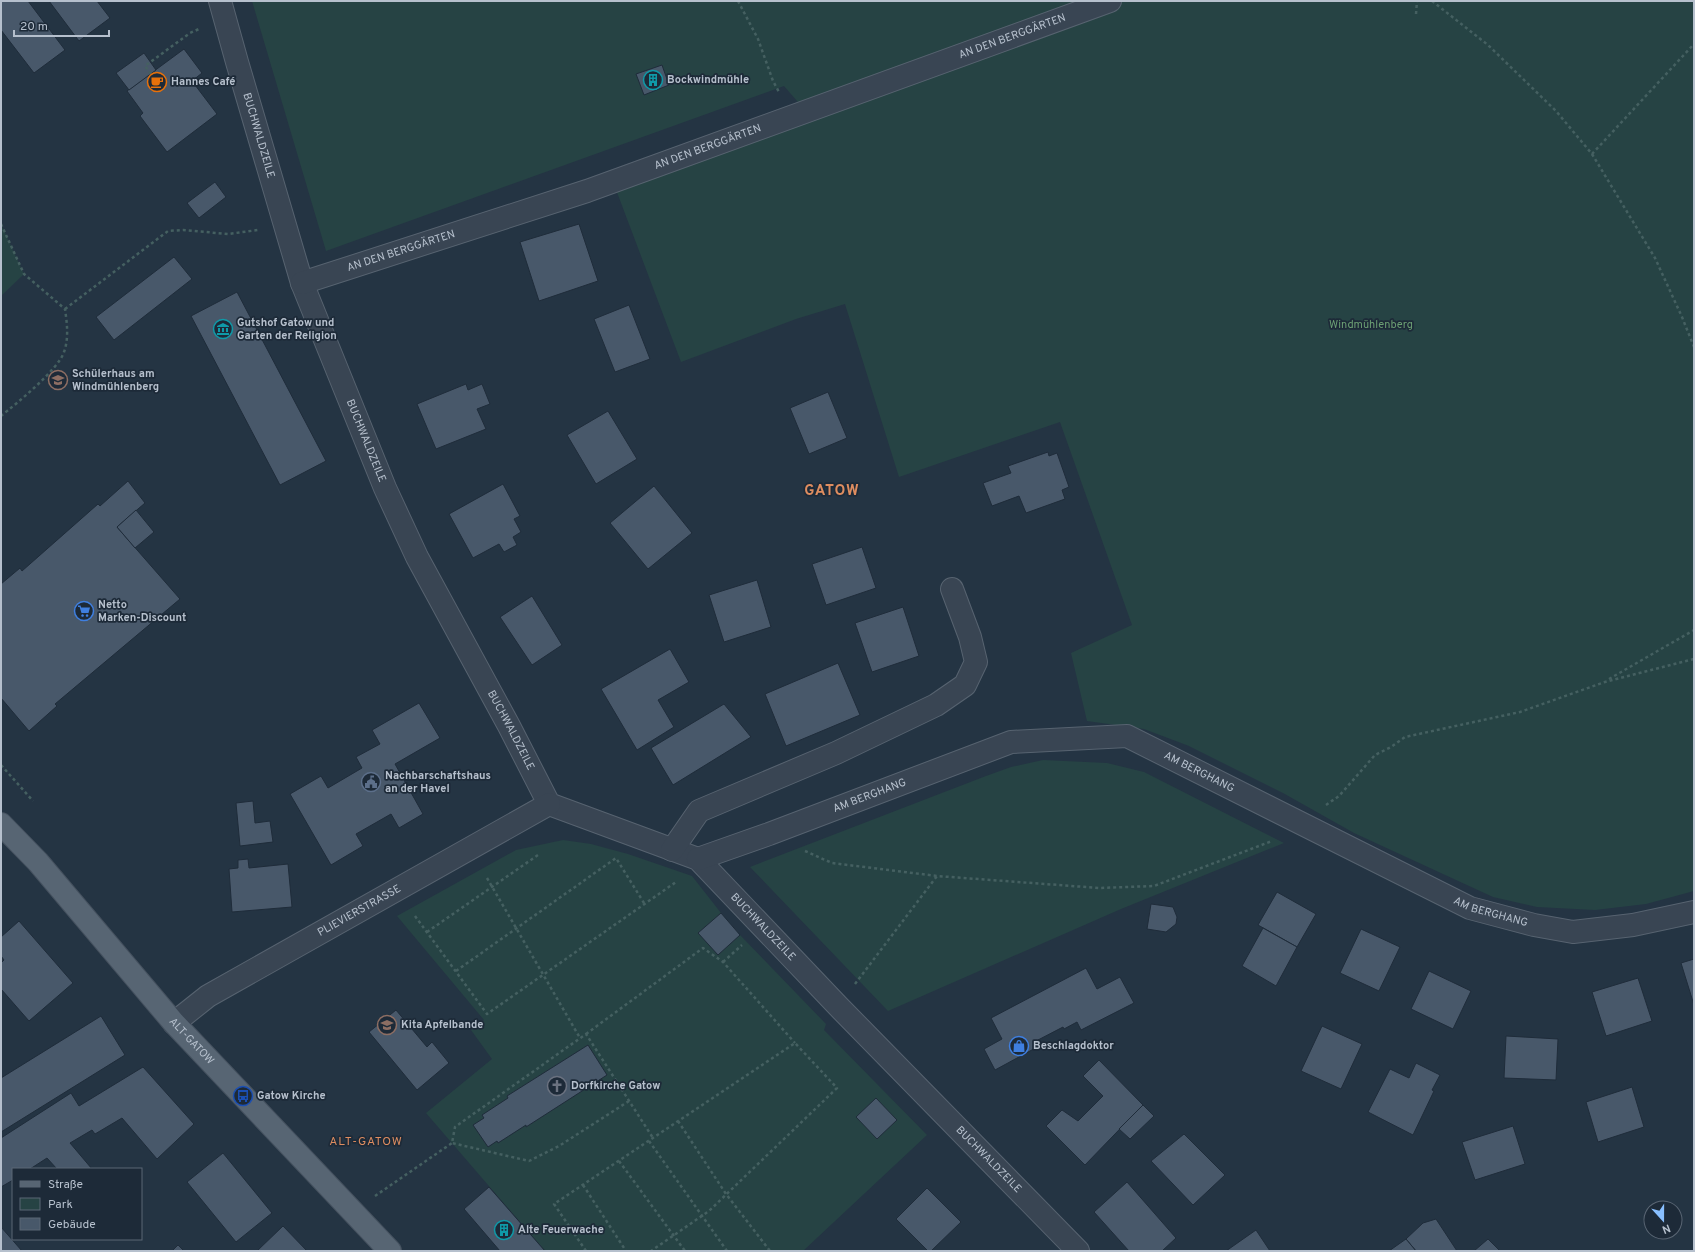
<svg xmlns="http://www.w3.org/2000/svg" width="1695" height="1252" font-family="Overpass,sans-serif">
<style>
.green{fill:#264344}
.building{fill:#48586a;stroke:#1f2c3a}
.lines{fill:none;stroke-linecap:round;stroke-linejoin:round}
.minor-casing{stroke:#576370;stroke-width:24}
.major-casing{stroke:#45515f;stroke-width:24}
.path{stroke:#456061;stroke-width:2.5;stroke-dasharray:3 3;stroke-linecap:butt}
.minor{stroke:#394553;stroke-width:22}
.major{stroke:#576573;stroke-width:22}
.labels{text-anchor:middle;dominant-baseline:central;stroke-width:3.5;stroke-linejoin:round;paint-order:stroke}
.street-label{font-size:11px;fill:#b6c0cd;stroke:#1d2a38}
.poi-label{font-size:11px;font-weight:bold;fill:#b6c0cd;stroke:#1d2a38;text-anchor:start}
.park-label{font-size:11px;fill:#6b9f73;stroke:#1d2a38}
.neighbourhood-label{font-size:12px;letter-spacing:1px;fill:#de8d60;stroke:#1d2a38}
.district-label{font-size:15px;font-weight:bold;letter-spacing:1px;fill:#de8d60;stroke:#1d2a38}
</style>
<rect width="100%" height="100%" fill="#243443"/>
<g class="green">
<path d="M252 1H1694V891L1646 904 1595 910 1537 907 1493 897 1354 833 1283 793 1189 746 1144 729 1087 721 1071 653 1132 625 1060 422 899 477 845 304 796 319 681 362 615 187 810 116 784 86 326 251Z"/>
<path d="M1 224 24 274 1 296Z"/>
<path d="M1043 760 1107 763 1144 772 1284 843 1121 909 888 1011 750 867 986 776 1011 767Z"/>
<path d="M563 840 591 844 628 854 692 876 721 913 740 935 826 1024 824 1030 927 1135 803 1251H545L426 1113 492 1059 471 1030 484 1020 397 916 516 850Z"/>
</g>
<g class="building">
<path d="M1 1H28L65 50 34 73 1 30Z"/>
<path d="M49 1H97L110 18 79 41Z"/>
<path d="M184 49 202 73 192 81 217 114 167 152 140 116 143 113 127 91Z"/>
<path d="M144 53 156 70 129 90 116 73Z"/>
<path d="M662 65 669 85 644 95 636 74Z"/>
<path d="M215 182 226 197 199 218 187 203Z"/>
<path d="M579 224 598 281 539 301 520 242Z"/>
<path d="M174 257 192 279 114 340 96 317Z"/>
<path d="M237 292 326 461 280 485 191 316Z"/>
<path d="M629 305 650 359 615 372 594 319Z"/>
<path d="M466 384 468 390 482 384 490 404 477 409 486 429 436 449 417 404Z"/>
<path d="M828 392 847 438 809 454 790 408Z"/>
<path d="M608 411 637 459 596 484 567 435Z"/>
<path d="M1048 452 1049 456 1057 453 1069 487 1062 490 1065 499 1026 513 1019 496 992 506 983 483 1011 473 1008 466Z"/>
<path d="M128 481 145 503 117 527 180 599 55 704 57 706 29 731 1 698V584L20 568 22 571 98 504 100 506Z"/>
<path d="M503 484 520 516 514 519 521 532 513 537 517 545 504 552 499 544 473 558 449 514Z"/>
<path d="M654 486 692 533 648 569 610 523Z"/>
<path d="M136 510 154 532 135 548 117 527Z"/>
<path d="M862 547 876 588 826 605 812 564Z"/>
<path d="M757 580 771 627 724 642 709 595Z"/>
<path d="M532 596 562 645 532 665 500 617Z"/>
<path d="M903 607 919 656 872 672 855 623Z"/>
<path d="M670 649 689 682 658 700 674 727 637 750 601 689Z"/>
<path d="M838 663 860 715 786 746 765 694Z"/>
<path d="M419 703 440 738 395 764 423 814 399 828 391 814 356 834 363 846 331 865 290 794 321 776 328 788 362 768 356 757 380 744 372 730Z"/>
<path d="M724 704 751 737 673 785 651 748Z"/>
<path d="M253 801 255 823 270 821 273 842 240 846 236 803Z"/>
<path d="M248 859 249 868 288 864 292 907 232 912 229 869 238 868V860Z"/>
<path d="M1277 892 1316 914 1297 947 1258 925Z"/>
<path d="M1151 904 1173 907 1177 917 1176 924 1166 932 1147 929Z"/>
<path d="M721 913 740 935 718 955 698 933Z"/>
<path d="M19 921 73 983 29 1021 1 989V963L4 960 1 956V937Z"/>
<path d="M1263 928 1297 947 1276 986 1242 966Z"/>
<path d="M1361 929 1400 947 1379 991 1340 973Z"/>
<path d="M1694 959V1005L1681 963Z"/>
<path d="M1086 968 1097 989 1120 977 1134 1003 1081 1030 1077 1022 1064 1029 1063 1027 1038 1040 1041 1045 995 1070 984 1049 1002 1039 991 1018Z"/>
<path d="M1429 971 1471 991 1453 1029 1411 1009Z"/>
<path d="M1638 978 1652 1021 1606 1036 1592 992Z"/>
<path d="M396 1010 427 1047 432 1042 449 1063 417 1090 369 1032Z"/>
<path d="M101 1016 125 1055 1 1132V1078Z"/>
<path d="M1322 1026 1362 1044 1341 1089 1301 1071Z"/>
<path d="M1506 1036 1558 1039 1556 1080 1504 1078Z"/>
<path d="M588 1045 607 1075 526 1127V1125L498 1143 497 1141 488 1147 473 1125 484 1118 482 1115 508 1098 507 1096Z"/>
<path d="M1099 1060 1143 1105 1085 1165 1046 1126 1062 1110 1078 1121 1103 1096 1083 1076Z"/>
<path d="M1416 1063 1440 1075 1432 1090 1434 1091 1413 1135 1368 1112 1390 1069 1409 1078Z"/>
<path d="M143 1067 194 1124 157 1159 122 1118 95 1134 92 1130 70 1143 92 1169H57L47 1158 30 1169H13V1180L1 1187V1138L71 1093 79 1106Z"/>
<path d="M1632 1087 1644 1127 1598 1142 1586 1102Z"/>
<path d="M876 1098 897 1120 877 1139 856 1117Z"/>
<path d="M1143 1105 1154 1116 1130 1139 1119 1129Z"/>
<path d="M1513 1126 1525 1164 1475 1180 1462 1142Z"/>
<path d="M1184 1134 1225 1175 1193 1205 1151 1161Z"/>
<path d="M223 1153 272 1213 236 1242 187 1182Z"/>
<path d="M1127 1182 1176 1238 1162 1251H1129L1094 1212Z"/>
<path d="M489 1187 545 1251H500L464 1209Z"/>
<path d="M927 1188 961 1222 931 1251H928L896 1219Z"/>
<path d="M1436 1219 1457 1251H1416L1406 1239 1423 1223Z"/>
<path d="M283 1226 307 1251H257Z"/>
<path d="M1 1227 22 1251H1Z"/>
<path d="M1256 1230 1270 1251H1226Z"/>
<path d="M1406 1239 1416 1251H1389Z"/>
<path d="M1488 1239 1500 1251H1474Z"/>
<path d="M178 1245 184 1251H172Z"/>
</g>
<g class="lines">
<g class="minor-casing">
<g id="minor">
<path id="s1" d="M220 1 237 62 302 283 385 488 417 557 509 726 549 804 698 859 838 1006 1078 1251"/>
<path id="s2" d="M302 283 587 191 1110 1"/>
<path d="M672 850 699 811 836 753 936 705 965 685 976 662 970 637 952 589"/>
<path id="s3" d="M698 859 769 834 1011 742 1127 736 1470 908 1534 925 1573 932 1633 925 1694 912"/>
<path id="s4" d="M174 1023 208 996 549 804"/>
</g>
</g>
<g class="major-casing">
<g id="major">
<path id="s5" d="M1 824 38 862 174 1023 390 1251"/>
</g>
</g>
<g class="path">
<path d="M738 1 758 39 773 81 779 92"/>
<path d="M1432 1 1488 45 1556 111 1592 154 1694 44"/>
<path d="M1416 14 1417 1"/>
<path d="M151 74 145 66 190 33 199 29"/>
<path d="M1592 154 1655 258 1682 317 1694 347"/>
<path d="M1 224 24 274 65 309"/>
<path d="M65 309 168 231 183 230 228 234 258 230"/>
<path d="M1 416C17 403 58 370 64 352 69 338 67 323 65 309"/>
<path d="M1609 679 1694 630"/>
<path d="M1 765 33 801"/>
<path d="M1326 805 1339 796 1375 755 1391 747 1405 737 1520 712 1605 682 1694 659"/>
<path d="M805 851 832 863 937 876 1099 888 1154 886 1272 841"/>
<path d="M487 878 580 1038"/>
<path d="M415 916 487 1014 676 882"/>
<path d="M427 932 538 855"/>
<path d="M723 962 742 945"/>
<path d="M456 971 616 858 644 903"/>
<path d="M855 984 937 876"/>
<path d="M586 1034 703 948 723 962 795 1043"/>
<path d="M629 1101 559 1146 529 1161 452 1143 455 1127 586 1034 653 1138"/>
<path d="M678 1121 726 1194 770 1251"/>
<path d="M649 1141 727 1251"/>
<path d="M619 1161 685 1251"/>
<path d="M583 1185 626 1251"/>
<path d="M375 1196 452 1143"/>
<path d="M586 1251 554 1204 795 1043 837 1088 709 1211 651 1251"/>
</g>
<use href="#minor" class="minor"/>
<use href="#major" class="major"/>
</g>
<defs>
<g id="building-ring" transform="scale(1)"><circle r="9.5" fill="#1d2a38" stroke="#0f9aa8" stroke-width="1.5"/><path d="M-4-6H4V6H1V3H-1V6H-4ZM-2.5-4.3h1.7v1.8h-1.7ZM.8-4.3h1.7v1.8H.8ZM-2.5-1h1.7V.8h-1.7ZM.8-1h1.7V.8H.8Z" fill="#0f9aa8"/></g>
<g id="cafe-ring" transform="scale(1)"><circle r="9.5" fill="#1d2a38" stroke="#e8710a" stroke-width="1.5"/><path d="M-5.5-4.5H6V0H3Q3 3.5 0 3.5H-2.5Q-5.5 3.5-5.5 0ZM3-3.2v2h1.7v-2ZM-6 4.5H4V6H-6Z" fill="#e8710a"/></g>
<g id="museum-ring" transform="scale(1)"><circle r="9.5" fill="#1d2a38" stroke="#0f9aa8" stroke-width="1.5"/><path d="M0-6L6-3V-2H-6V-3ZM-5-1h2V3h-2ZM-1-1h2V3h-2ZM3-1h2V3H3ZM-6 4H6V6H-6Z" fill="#0f9aa8"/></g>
<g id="school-ring" transform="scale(1)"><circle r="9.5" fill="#1d2a38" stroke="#8d6e63" stroke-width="1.5"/><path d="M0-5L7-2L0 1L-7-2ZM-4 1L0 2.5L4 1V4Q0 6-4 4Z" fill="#8d6e63"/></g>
<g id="supermarket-ring" transform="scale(1)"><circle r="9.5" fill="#1d2a38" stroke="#3f7fe0" stroke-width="1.5"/><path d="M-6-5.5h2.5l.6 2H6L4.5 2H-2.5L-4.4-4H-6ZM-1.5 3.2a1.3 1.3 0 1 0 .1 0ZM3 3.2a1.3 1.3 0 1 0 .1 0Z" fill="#3f7fe0"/></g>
<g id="civic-ring" transform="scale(1)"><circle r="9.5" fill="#1d2a38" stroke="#5c6f8a" stroke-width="1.5"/><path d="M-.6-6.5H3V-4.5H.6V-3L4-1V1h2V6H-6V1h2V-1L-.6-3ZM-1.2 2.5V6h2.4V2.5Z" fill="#5c6f8a"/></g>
<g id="shop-ring" transform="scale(1)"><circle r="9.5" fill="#1d2a38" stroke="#3f7fe0" stroke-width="1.5"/><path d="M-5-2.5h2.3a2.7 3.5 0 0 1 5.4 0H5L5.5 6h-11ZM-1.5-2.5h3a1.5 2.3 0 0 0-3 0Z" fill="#3f7fe0"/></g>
<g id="church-ring" transform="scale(1)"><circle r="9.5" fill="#1d2a38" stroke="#6b7280" stroke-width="1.5"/><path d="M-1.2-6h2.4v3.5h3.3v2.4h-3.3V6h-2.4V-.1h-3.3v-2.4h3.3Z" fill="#6b7280"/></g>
<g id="bus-ring" transform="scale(1)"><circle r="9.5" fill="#1d2a38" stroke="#1a4fb4" stroke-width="1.5"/><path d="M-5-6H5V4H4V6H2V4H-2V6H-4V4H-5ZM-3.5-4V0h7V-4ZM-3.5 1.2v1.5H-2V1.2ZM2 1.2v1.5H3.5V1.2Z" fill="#1a4fb4"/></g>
</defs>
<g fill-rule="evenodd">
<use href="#building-ring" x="653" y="80"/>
<use href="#cafe-ring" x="157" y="82"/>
<use href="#museum-ring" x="223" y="329"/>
<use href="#school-ring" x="58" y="380"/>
<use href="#supermarket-ring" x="84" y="611"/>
<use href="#civic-ring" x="371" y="782"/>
<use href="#school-ring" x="387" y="1025"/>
<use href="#shop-ring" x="1019" y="1046"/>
<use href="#church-ring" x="557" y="1086"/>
<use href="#bus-ring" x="243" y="1096"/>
<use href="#building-ring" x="504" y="1230"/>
</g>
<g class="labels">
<g class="street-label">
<text stroke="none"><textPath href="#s2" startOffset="752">AN DEN BERGGÄRTEN</textPath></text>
<text stroke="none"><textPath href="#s1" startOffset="140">BUCHWALDZEILE</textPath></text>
<text stroke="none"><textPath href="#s2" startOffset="428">AN DEN BERGGÄRTEN</textPath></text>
<text stroke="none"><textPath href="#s2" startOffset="104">AN DEN BERGGÄRTEN</textPath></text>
<text stroke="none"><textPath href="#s1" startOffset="464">BUCHWALDZEILE</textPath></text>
<text stroke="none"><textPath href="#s1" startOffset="788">BUCHWALDZEILE</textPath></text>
<text stroke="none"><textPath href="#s3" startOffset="531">AM BERGHANG</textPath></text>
<text stroke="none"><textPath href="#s3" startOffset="183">AM BERGHANG</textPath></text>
<text stroke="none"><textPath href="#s4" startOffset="217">PLIEVIERSTRASSE</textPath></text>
<text stroke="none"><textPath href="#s3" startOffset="855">AM BERGHANG</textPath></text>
<text stroke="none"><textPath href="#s1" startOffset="1124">BUCHWALDZEILE</textPath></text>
<text stroke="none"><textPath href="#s5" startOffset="289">ALT-GATOW</textPath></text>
<text stroke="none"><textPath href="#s1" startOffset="1448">BUCHWALDZEILE</textPath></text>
</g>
<g class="poi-label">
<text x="667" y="80">Bockwindmühle</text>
<text x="171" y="82">Hannes Café</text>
<text x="237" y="323">Gutshof Gatow und<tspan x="237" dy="13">Garten der Religion</tspan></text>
<text x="72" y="374">Schülerhaus am<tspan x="72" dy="13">Windmühlenberg</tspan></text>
<text x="98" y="605">Netto<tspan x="98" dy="13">Marken-Discount</tspan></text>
<text x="385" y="776">Nachbarschaftshaus<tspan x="385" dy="13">an der Havel</tspan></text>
<text x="401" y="1025">Kita Apfelbande</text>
<text x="1033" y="1046">Beschlagdoktor</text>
<text x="571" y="1086">Dorfkirche Gatow</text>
<text x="257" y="1096">Gatow Kirche</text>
<text x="518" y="1230">Alte Feuerwache</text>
</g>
<g class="park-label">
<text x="1371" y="325">Windmühlenberg</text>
</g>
<g class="neighbourhood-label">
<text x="366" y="1142">ALT-GATOW</text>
</g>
<g class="district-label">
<text x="832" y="491">GATOW</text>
</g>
</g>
<rect width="1695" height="1252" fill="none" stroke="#b6c0cd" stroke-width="4"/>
<rect x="12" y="1168" width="130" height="72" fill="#1d2a38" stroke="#5a6674"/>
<rect x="20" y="1181" width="20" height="6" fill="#576573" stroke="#5a6674"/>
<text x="48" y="1188" font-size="12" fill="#b6c0cd">Straße</text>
<rect x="20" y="1198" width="20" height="12" fill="#264344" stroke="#5a6674"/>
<text x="48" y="1208" font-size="12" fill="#b6c0cd">Park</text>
<rect x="20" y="1218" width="20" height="12" fill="#48586a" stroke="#5a6674"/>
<text x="48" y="1228" font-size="12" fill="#b6c0cd">Gebäude</text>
<g transform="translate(1663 1220) rotate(159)"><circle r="19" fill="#1d2a38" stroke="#5a6674"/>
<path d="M0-3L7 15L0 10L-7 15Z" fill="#89bfff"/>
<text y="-6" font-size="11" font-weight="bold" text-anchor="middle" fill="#b6c0cd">N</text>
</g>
<path d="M14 30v6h95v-6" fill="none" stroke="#b6c0cd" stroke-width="2"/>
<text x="20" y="30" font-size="12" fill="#b6c0cd" stroke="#1d2a38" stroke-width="3" paint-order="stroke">20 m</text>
</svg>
